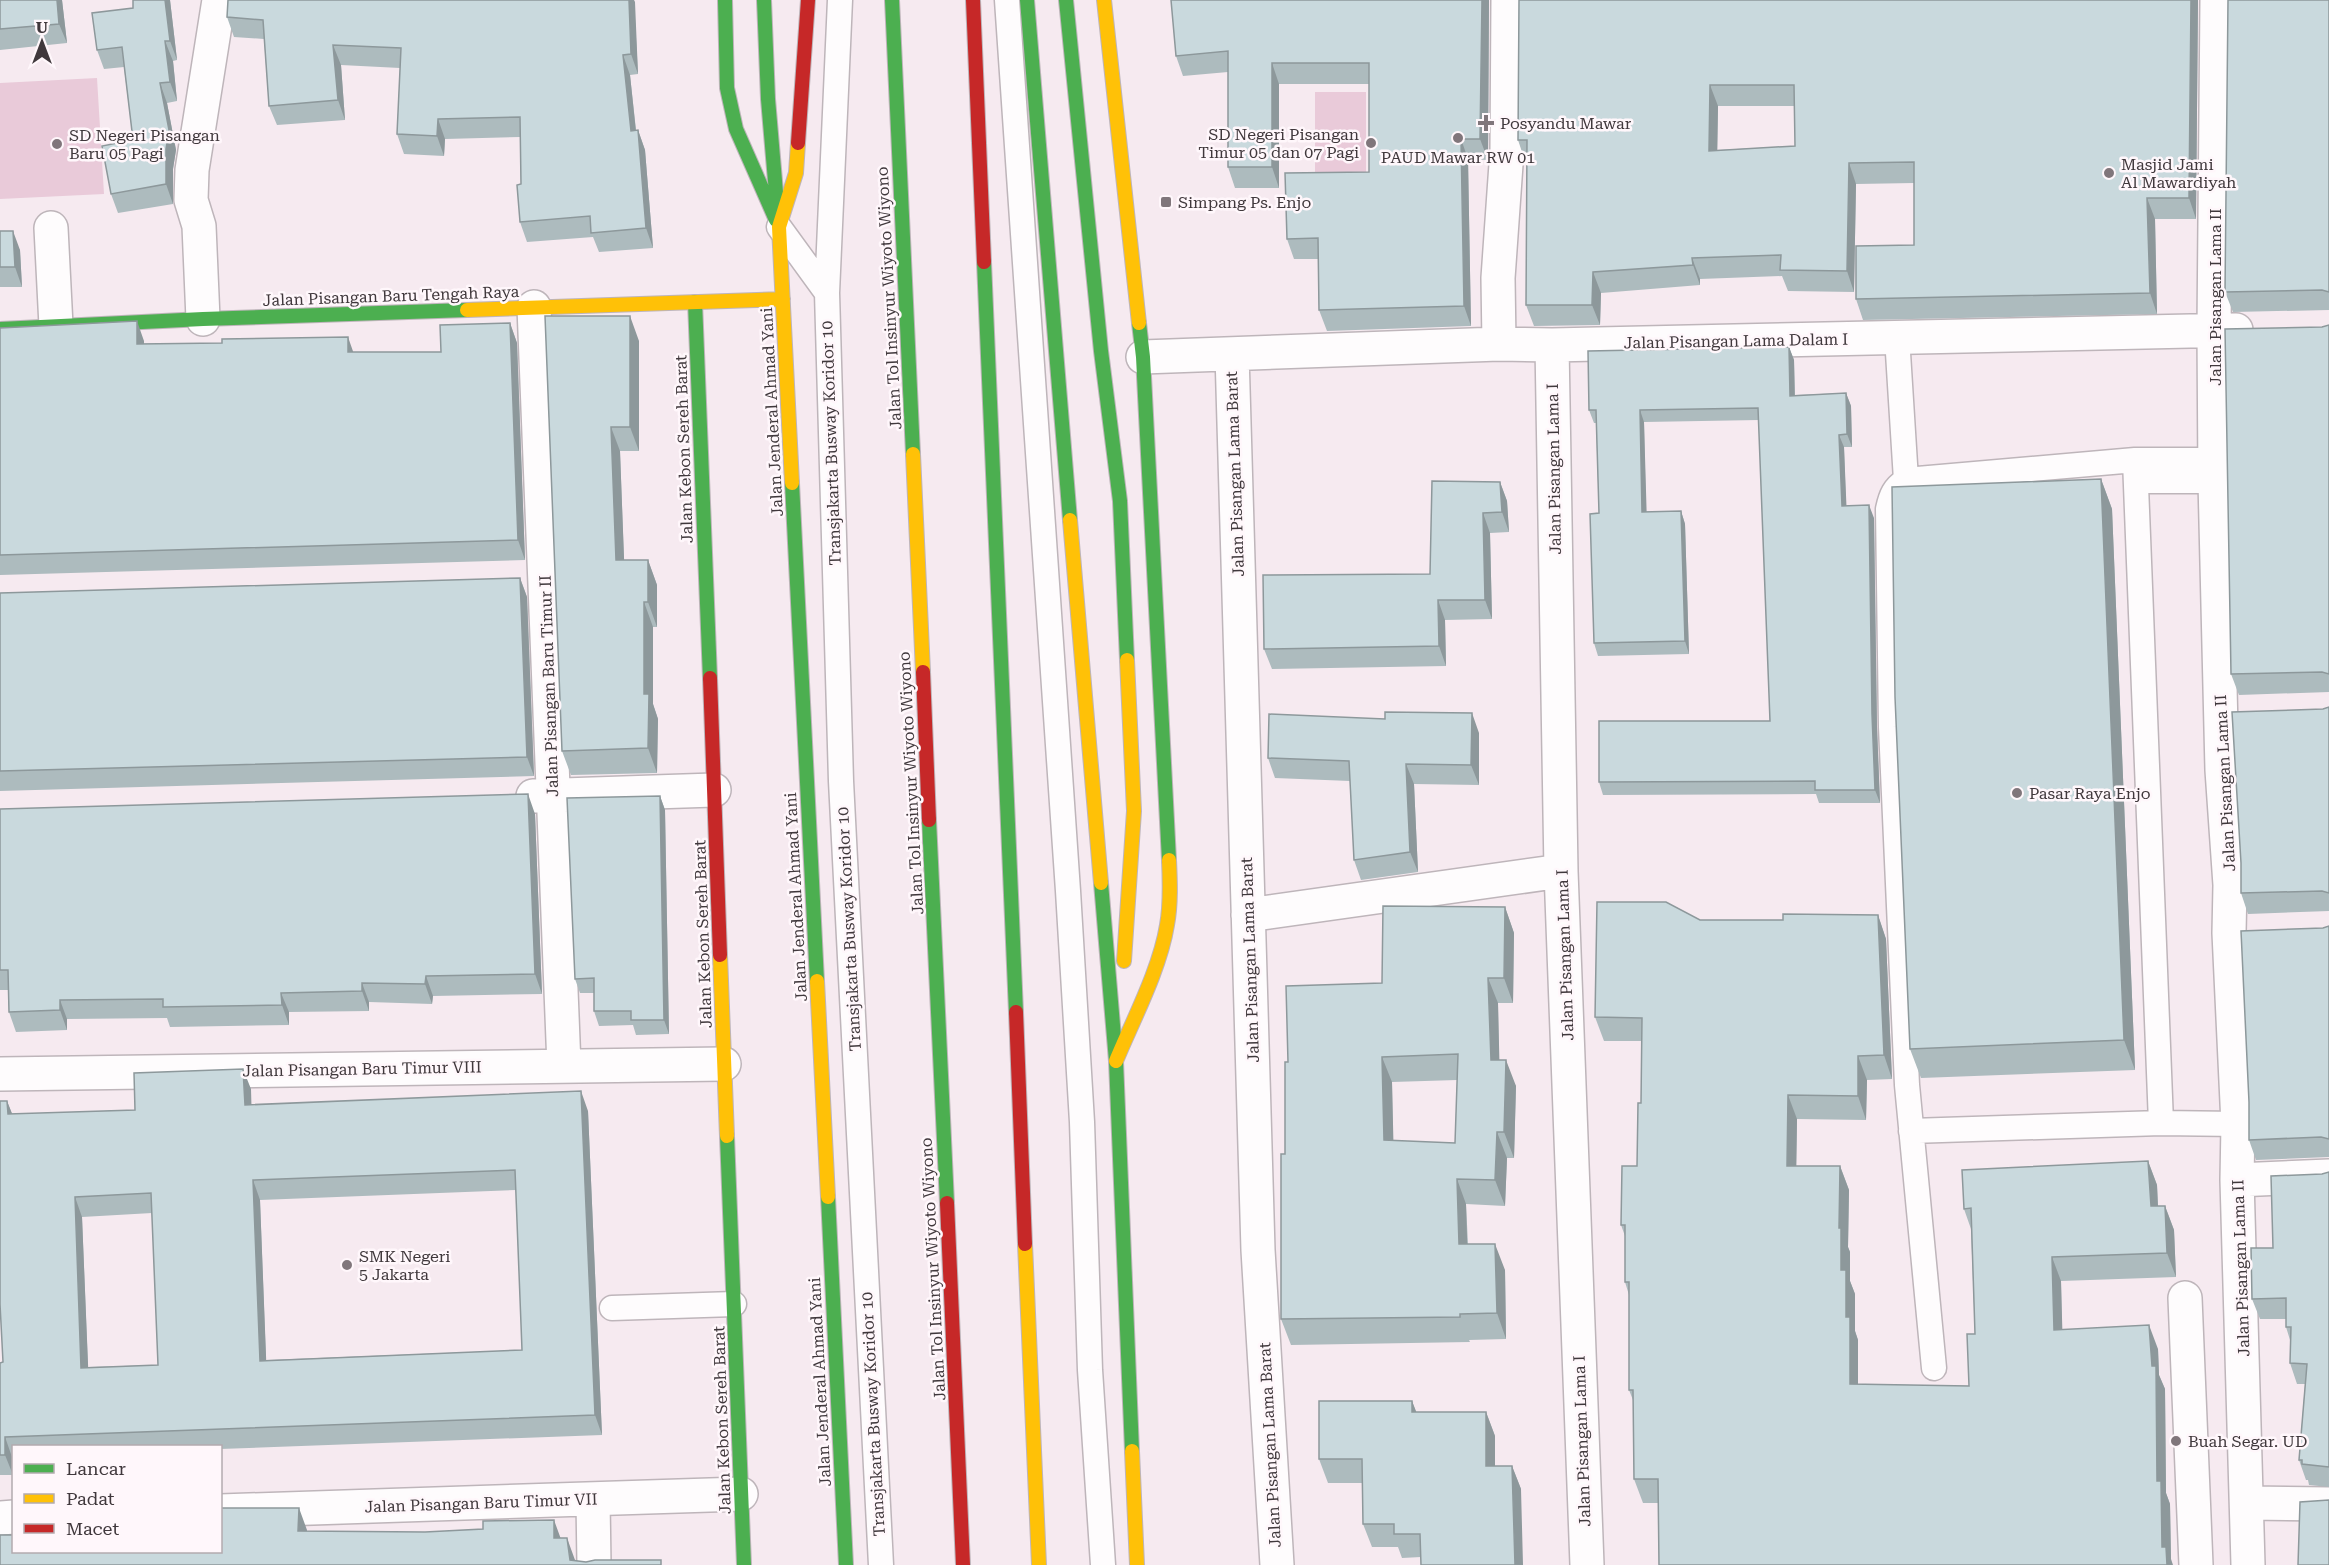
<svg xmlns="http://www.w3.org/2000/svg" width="2329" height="1565" font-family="'Roboto Serif',serif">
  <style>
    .garden { fill: #e9cad9 }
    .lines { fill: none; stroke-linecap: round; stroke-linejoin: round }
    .lane-casing { stroke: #beb5ba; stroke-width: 27 }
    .street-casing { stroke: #beb5ba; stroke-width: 36 }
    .fast-casing { stroke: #beb5ba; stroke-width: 16 }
    .slow-casing { stroke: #beb5ba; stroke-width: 16 }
    .jam-casing { stroke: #beb5ba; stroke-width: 16 }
    .lane { stroke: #fefcfd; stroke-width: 24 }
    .street { stroke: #fefcfd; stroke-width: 33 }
    .fast { stroke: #4caf50; stroke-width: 14 }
    .slow { stroke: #ffc107; stroke-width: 14 }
    .jam { stroke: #c62828; stroke-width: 14 }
    .wall { fill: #adbbbe; fill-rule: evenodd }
    .shaded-wall { fill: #8d989b }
    .building { fill: #c9d9dd; stroke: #8d989b; stroke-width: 1.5; fill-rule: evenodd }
    .poi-dot { fill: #80767b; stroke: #fff7fb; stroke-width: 2 }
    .labels { text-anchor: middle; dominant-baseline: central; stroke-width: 5; stroke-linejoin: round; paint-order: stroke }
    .poi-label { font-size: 16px; fill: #40383c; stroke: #fff7fb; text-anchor: start }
    .street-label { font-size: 16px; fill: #40383c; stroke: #fff7fb }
  </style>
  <rect width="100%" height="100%" fill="#f6eaf0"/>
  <!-- garden -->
  <path class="garden" d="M97,78L104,194L0,199V83Z
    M1315,92H1366V179H1315Z"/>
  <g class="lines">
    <!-- lane casing -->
    <g class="lane-casing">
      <path id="lane" d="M840,0L827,293L841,781L881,1565
        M1007,0L1068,891L1082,1122L1090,1370L1103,1565
        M779,227L827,293
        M1897,337L1906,480
        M2135,460L2161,1123
        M2136,481H2215
        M1911,1131L2161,1123L2238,1124
        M612,1308L734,1304
        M1934,1368L1907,1085L1891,727L1888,509C1891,495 1894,488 1906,480L2135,460H2215"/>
    </g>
    <!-- street casing -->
    <g class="street-casing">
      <path id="street" d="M2217,0L2214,330L2215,481L2222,770L2230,885L2229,933L2238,1124L2237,1180L2248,1565
        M51,228L56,326
        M534,307L564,1066
        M203,319L199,226L191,200L192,170L219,0
        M1499,344L1498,278L1507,150L1508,0
        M1552,345L1561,871L1587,1565
        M1232,354L1258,1250L1277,1565
        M1143,357L1499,344L1552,345L2236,330
        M533,796L714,790
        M1248,915L1561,871
        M0,1074L724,1064
        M2237,1180L2329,1176
        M2185,1298L2196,1565
        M593,1500L594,1565
        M2247,1503L2329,1504
        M220,1511L741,1494
        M0,1518L14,1517"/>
    </g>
    <!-- fast casing -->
    <g class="fast-casing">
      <path id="fast" d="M725,0L727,88L736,129L776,220
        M764,0L768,99L777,204
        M892,0L913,454
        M1027,0L1070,520
        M1066,0L1101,351L1120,501L1127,660
        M984,262L1016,1012
        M695,302L710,678
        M1139,323L1143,357L1169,860
        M0,329L203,319L467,310
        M792,483L817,981
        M929,820L947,1203
        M1101,883L1116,1061L1132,1451
        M727,1136L744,1565
        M828,1197L846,1565"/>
    </g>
    <!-- slow casing -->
    <g class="slow-casing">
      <path id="slow" d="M1104,0L1139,323
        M467,310L783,299
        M913,454L923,672
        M792,483L779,227L796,173L798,143
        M1070,520L1101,883
        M720,955L727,1136
        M1124,961L1134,811L1127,660
        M817,981L828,1197
        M1116,1061C1133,1020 1160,969 1167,925C1171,904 1170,881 1169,860
        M1025,1244L1039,1565
        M1132,1451L1137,1565"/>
    </g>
    <!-- jam casing -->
    <g class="jam-casing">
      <path id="jam" d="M973,0L984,262
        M798,143L808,0
        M923,672L929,820
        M710,678L720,955
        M1016,1012L1025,1244
        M947,1203L963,1565"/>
    </g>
    <!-- lane -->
    <use href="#lane" class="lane"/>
    <!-- street -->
    <use href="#street" class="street"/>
    <!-- fast -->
    <use href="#fast" class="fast"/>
    <!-- slow -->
    <use href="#slow" class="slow"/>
    <!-- jam -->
    <use href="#jam" class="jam"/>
  </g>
  <!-- wall -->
  <path class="wall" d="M0,0H62L67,43L0,50Z
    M170,0L177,60L173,61L177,101L167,103L176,150L173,169V204L118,213L111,194L133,140L124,67L104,69L97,50L133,8Z
    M228,0H634L638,74L630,75L636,130H638L645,150L653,248L599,252L593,237L527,242L520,222L521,184L520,137L445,139L444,156L404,154L397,134L400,68L341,65L345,120L277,125L269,106L264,39L234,37L227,17Z
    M1171,0H1489L1488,160L1468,159L1471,326L1327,331L1319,310L1318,259H1294L1287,239L1369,172V84H1279V188H1235L1228,167V72L1183,76L1176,56Z
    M1519,0H2198L2196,219H2155L2157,314L1863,320L1856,299L1914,245V183L1856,184L1854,292L1788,291L1782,276L1700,279V285L1601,293L1600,325L1534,326L1526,305L1527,161H1525L1518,140ZM1718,106H1795V146L1717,150Z
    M2329,0V310L2233,312L2225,292Z
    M0,231L20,250L22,287H0Z
    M545,316L639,341V451H620L624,560H648L657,585V627H653V704L658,719L657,773L571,775L562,751Z
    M510,323L517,343L525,560L0,575V328L144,341V344L353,352H441Z
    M2329,325V692L2239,695L2231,674L2322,327Z
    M1789,347L1794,360L1795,395L1846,393L1851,406L1852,447H1844L1846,506L1874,518L1877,727L1880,803H1819L1816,794L1603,795L1599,782L1770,721L1759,420L1644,422L1646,512L1681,511L1685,524L1689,654L1598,656L1594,643L1599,513L1596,423H1594L1589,410Z
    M2101,479L2112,509L2135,1070L1921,1078L1910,1049Z
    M1500,482L1507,501L1509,532L1490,533L1492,619L1445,620L1446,666L1272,669L1264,649L1430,574Z
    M520,578L527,597L534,776L0,791V593Z
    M2329,707V911L2248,914L2241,893L2323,709Z
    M1385,719L1479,733V785L1414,784L1418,872L1361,880L1354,860L1350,781L1275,778L1268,758Z
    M660,796L665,810L669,1034L636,1035L633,1025L599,1026L594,1011V993H580L575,979Z
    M0,809L535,814L542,994L433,996L432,1004L369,1002V1011L289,1012V1025L170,1027L167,1018L67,1019V1030L16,1032L9,1012L8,990H0Z
    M1505,907L1514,933L1513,1003H1498L1499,1060L1516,1086L1514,1158H1507L1505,1206L1466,1204L1468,1244L1505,1270L1506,1339L1469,1340L1470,1342L1291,1345L1281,1319L1288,1062L1382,983ZM1457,1080L1455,1143L1393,1141L1392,1082Z
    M1878,915L1886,939L1892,1079L1867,1080L1866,1120L1797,1119L1796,1166H1840L1849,1190L1848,1247L1850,1252V1281L1855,1294V1331L1858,1340V1384L1969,1386L1975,1334L1971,1229L1964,1209L2148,1161L2157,1185L2158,1206H2165L2174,1230L2176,1277L2061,1281L2062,1330L2158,1349L2159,1375L2165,1389L2166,1493L2170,1504L2171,1559L1658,1503H1643L1634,1479L1633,1400L1629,1390V1295L1625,1282V1236L1621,1225L1637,1166L1641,1103L1642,1041H1604L1595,1017L1700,920H1783Z
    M2329,926V1157L2256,1160L2249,1140L2323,928Z
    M251,1089V1105L588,1111L602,1435L220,1449V1446H14V1457H12L13,1475H0V1363L3,1362L7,1101L12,1114L135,1110ZM516,1190L522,1350L266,1360L260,1200ZM152,1213L158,1365L88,1367L82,1217Z
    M2329,1172V1487L2309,1485L2308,1480H2306L2299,1460L2305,1384H2297L2290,1363V1340L2286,1327V1319H2260L2252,1299L2273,1248L2322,1174Z
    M1412,1401L1416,1412H1486L1495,1436V1466H1512L1521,1489L1421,1557L1402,1558L1398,1547H1372L1363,1524L1362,1483H1328L1319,1459Z"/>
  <!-- shaded-wall -->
  <path class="shaded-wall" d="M57,0H62L67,43L59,24Z
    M165,0H170L177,60L170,41Z
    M629,0H634L635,2L638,74L631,54Z
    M1482,0H1489L1488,160L1480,139Z
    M2191,0H2198L2196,219L2189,198Z
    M165,41L173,61L177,101L170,82Z
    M333,45L341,65L345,120L338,100Z
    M623,55L630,75L638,151L631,131Z
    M1272,63L1279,84V188L1272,167Z
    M160,83L167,103L176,150L173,169V204L166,184Z
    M1710,85L1718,106L1717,171L1709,151Z
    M438,119L445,139L444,156L437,136Z
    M638,130L645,150L653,248L646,228Z
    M1461,139L1468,159L1471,326L1464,306Z
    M1849,163L1856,184L1854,292L1847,271Z
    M2147,198L2155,219L2157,314L2150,293Z
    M13,231L20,250L22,287L15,267Z
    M1692,258L1700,279V285L1693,265Z
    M1593,272L1601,293L1600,325L1592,305Z
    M630,316L639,341V451L630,427Z
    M137,321L144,341V364L137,344Z
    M510,323L517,343L525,560L518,540Z
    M348,337L355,357L348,352Z
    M1789,347L1794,360L1795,409L1790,396Z
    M1846,393L1851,406L1852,447L1847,434Z
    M1640,410L1644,422L1647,525L1642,512Z
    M611,427L620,451L625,584L616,560Z
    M1839,435L1844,447L1847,519L1842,506Z
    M2101,479L2112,509L2135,1070L2124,1040Z
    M1500,482L1507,501L1509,532L1502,512Z
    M1869,505L1874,518L1877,727L1880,803L1875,790L1872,714Z
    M1681,511L1685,524L1689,654L1685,641Z
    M1483,513L1490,533L1492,619L1485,600Z
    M648,560L657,585V627L648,602Z
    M520,578L527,597L534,776L527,757Z
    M1438,600L1445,620L1446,666L1439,646Z
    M644,602L653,627V704L658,719L657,773L648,748L644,694Z
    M1472,713L1479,733V785L1471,765Z
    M1406,764L1414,784L1418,872L1410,852Z
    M528,794L535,814L542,994L535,974Z
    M660,796L665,810L669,1034L664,1020Z
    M1505,907L1514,933L1513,1003L1504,978Z
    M1878,915L1886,939L1892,1079L1884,1055Z
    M426,976L433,996L432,1004L425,984Z
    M1488,978L1498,1003L1500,1086L1491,1060Z
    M362,983L369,1002V1011L362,991Z
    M281,993L289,1012V1025L282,1005Z
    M60,1000L67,1019V1030L60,1010Z
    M1858,1056L1867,1080L1866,1120L1858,1096Z
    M1382,1057L1392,1082L1394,1166L1384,1140Z
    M1506,1060L1516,1086L1514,1158L1504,1132Z
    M243,1069L251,1089L252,1125L245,1105Z
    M581,1091L588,1111L602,1435L595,1415Z
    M1788,1095L1797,1119L1796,1190L1787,1166Z
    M7,1101L15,1121L8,1114Z
    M1497,1132L1507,1158L1505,1206L1495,1180Z
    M2148,1161L2157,1185L2159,1230L2151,1206Z
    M1840,1166L1849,1190L1848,1247L1850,1252V1281L1855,1294V1331L1858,1340V1407L1850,1384L1846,1317L1841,1270L1839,1228Z
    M1457,1179L1466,1204L1468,1270L1459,1244Z
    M253,1180L260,1200L267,1381L260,1361Z
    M75,1197L82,1217L89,1388L81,1368Z
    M2165,1206L2174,1230L2176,1277L2167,1253Z
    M1495,1244L1505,1270L1506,1339L1497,1313Z
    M2052,1257L2061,1281L2063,1354L2054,1330Z
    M2149,1325L2158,1349L2159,1375L2165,1389L2166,1493L2170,1504L2171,1559L2173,1565H2167L2162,1547L2157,1481Z
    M1412,1401L1421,1424L1412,1412Z
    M1486,1412L1495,1436V1490L1486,1466Z
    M5,1437L12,1457L13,1475L5,1455Z
    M1512,1466L1521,1489L1523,1565H1515Z
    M299,1508L307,1530L306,1553L298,1531Z
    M554,1520L562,1542L554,1538Z
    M567,1538L575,1560L576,1565L570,1560Z"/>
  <!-- building -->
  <path class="building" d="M0,0H57L59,24L0,29Z
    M133,0H165L170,41H165L170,82L160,83L169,130L166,149V184L111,194L102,146L133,140L122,47L97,50L92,13L133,8Z
    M228,0H629L631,54L623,55L631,131L638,130L646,228L591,233L590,216L520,222L517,185L521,184L520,117L438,119L437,136L397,134L401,48L333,45L338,100L269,106L263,20L227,17Z
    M1171,0H1482L1480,139H1461L1464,306L1319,310L1318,238L1287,239L1285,173L1369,172V63H1272V167H1228V51L1176,56Z
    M1519,0H2191L2189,198H2147L2150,293L1856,299V246L1914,245V162L1849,163L1847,271L1780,270L1781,255L1692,258L1693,265L1593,272L1592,305H1526L1527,140H1518ZM1710,85H1794L1795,146L1709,151Z
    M2228,0H2329V292L2322,290L2225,292Z
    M0,231H13L15,267H0Z
    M545,316H630V427H611L616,560H648V602H644V694H649L648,748L562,751Z
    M137,321V344L222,343V339L348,337V352H441L440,325L510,323L518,540L0,555V328Z
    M2329,325V674L2322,672L2231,674L2225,329L2322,327Z
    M1789,347L1790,396L1846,393L1847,434L1839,435L1842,506L1869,505L1872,714L1875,790H1815V781L1599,782V721H1770L1758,408L1640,410L1642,512L1681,511L1685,641L1594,643L1590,514L1599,513L1596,410H1589L1588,351Z
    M2101,479L2124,1040L1910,1049L1895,697L1892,487Z
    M1432,481L1500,482L1502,512L1483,513L1485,600H1438L1439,646L1264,649L1263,575L1430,574Z
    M520,578L527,757L0,771V593Z
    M2329,707V893L2322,891L2241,893V863L2232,712L2323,709Z
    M1385,712L1472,713L1471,765L1406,764L1410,852L1354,860L1349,761L1268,758L1269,714L1385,719Z
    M528,794L535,974L426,976L425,984L362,983V991L281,993L282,1005L163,1007V999L60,1000V1010L9,1012L8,970H0V809Z
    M660,796L664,1020H631V1011H594V978L575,979L567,798Z
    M1597,902H1666L1700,920H1783V914L1878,915L1884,1055L1858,1056V1096L1788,1095L1787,1166H1840L1839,1228H1841V1270H1846V1317H1850V1384L1969,1386L1967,1334H1975L1971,1208L1964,1209L1962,1170L2148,1161L2151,1206H2165L2167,1253L2052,1257L2054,1330L2149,1325L2152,1366H2156L2157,1481H2161L2162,1547H2166L2167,1565H1659L1658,1479H1634L1633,1390H1629V1282H1625V1225H1621L1622,1166H1637L1638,1103H1641L1642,1018L1595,1017Z
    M1383,906L1505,907L1504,978H1488L1491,1060H1506L1504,1132H1497L1495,1180L1457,1179L1459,1244H1495L1497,1313L1460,1314V1317L1281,1319V1154H1285V1062H1288L1286,986L1382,983ZM1458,1054L1455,1143L1384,1140L1382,1057Z
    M2329,926V1139L2321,1137L2249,1140V1102L2241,931L2323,928Z
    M243,1069L245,1105L581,1091L595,1415L5,1437V1455H0V1363L3,1362L0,1304V1101H7L8,1114L135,1110L134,1073ZM515,1170L522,1350L260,1361L253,1180ZM151,1193L158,1365L81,1368L75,1197Z
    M2329,1172V1467L2302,1464V1460H2299L2307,1364L2290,1363L2291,1327H2286V1298L2252,1299L2251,1248H2273L2271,1176L2322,1174Z
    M1319,1401H1412V1412H1486V1466H1512L1515,1565H1421L1420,1534H1394V1524H1363L1362,1459H1319Z
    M2329,1500V1565H2298L2300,1502Z
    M220,1508H299L298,1531L425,1532L483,1529V1521L554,1520V1538H567L570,1560L586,1562L595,1560H661V1565H0V1535H14V1551H220Z"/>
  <!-- markers -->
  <g class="poi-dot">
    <path d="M1483 114h6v6h6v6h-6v6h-6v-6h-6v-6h6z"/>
    <circle cx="1458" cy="138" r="6"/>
    <circle cx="1371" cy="143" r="6"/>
    <circle cx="57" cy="144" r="6"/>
    <circle cx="2109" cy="173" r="6"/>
    <rect x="1160" y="196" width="12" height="12" rx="3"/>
    <circle cx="2017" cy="793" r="6"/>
    <circle cx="347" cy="1265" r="6"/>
    <circle cx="2176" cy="1441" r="6"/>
  </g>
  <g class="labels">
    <!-- poi labels -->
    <g class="poi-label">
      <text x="1500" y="123">Posyandu Mawar</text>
      <text x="1359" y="134" text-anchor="end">SD Negeri Pisangan<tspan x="1359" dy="18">Timur 05 dan 07 Pagi</tspan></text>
      <text x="69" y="135">SD Negeri Pisangan<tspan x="69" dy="18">Baru 05 Pagi</tspan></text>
      <text x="1458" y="157" text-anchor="middle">PAUD Mawar RW 01</text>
      <text x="2121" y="164">Masjid Jami<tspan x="2121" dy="18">Al Mawardiyah</tspan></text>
      <text x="1178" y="202">Simpang Ps. Enjo</text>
      <text x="2029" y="793">Pasar Raya Enjo</text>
      <text x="359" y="1256">SMK Negeri<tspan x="359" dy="18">5 Jakarta</tspan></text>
      <text x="2188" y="1441">Buah Segar. UD</text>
    </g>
    <!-- street labels -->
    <g class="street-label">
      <text transform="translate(391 296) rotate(-2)">Jalan Pisangan Baru Tengah Raya</text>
      <text transform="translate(2215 297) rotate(-90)">Jalan Pisangan Lama II</text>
      <text transform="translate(889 298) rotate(-93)">Jalan Tol Insinyur Wiyoto Wiyono</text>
      <text transform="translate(1736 341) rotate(-1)">Jalan Pisangan Lama Dalam I</text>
      <text transform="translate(772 412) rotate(-93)">Jalan Jenderal Ahmad Yani</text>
      <text transform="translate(831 443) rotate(-92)">Transjakarta Busway Koridor 10</text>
      <text transform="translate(684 449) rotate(-92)">Jalan Kebon Sereh Barat</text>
      <text transform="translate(1554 469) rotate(-91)">Jalan Pisangan Lama I</text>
      <text transform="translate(1235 474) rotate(-92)">Jalan Pisangan Lama Barat</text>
      <text transform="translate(549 686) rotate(-92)">Jalan Pisangan Baru Timur II</text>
      <text transform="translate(911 783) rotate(-93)">Jalan Tol Insinyur Wiyoto Wiyono</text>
      <text transform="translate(2225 783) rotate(-93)">Jalan Pisangan Lama II</text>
      <text transform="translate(796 897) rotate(-93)">Jalan Jenderal Ahmad Yani</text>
      <text transform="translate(849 929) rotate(-93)">Transjakarta Busway Koridor 10</text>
      <text transform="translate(703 934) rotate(-92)">Jalan Kebon Sereh Barat</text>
      <text transform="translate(1565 955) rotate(-92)">Jalan Pisangan Lama I</text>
      <text transform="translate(1250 960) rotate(-92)">Jalan Pisangan Lama Barat</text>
      <text transform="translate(362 1069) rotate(-1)">Jalan Pisangan Baru Timur VIII</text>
      <text transform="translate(2241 1268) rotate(-92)">Jalan Pisangan Lama II</text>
      <text transform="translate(933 1269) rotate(-93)">Jalan Tol Insinyur Wiyoto Wiyono</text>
      <text transform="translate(820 1382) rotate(-93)">Jalan Jenderal Ahmad Yani</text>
      <text transform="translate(873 1414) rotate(-93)">Transjakarta Busway Koridor 10</text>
      <text transform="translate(722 1420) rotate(-92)">Jalan Kebon Sereh Barat</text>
      <text transform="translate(1582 1441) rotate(-92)">Jalan Pisangan Lama I</text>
      <text transform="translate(1270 1445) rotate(-93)">Jalan Pisangan Lama Barat</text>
      <text transform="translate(481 1503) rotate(-2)">Jalan Pisangan Baru Timur VII</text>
    </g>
  </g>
  <!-- legend -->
  <rect x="12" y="1445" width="210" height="108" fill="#fff7fb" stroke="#b3abaf" stroke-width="1.5"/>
  <rect x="24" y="1464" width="30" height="9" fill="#4caf50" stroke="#b3abaf" stroke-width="1.5"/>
  <text x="66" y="1475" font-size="18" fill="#40383c">Lancar</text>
  <rect x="24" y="1494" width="30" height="9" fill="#ffc107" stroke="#b3abaf" stroke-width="1.5"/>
  <text x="66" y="1505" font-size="18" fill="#40383c">Padat</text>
  <rect x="24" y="1524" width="30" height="9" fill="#c62828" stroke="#b3abaf" stroke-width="1.5"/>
  <text x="66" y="1535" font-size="18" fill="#40383c">Macet</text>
  <!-- north arrow -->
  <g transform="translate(42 42)" stroke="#fff7fb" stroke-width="4.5" paint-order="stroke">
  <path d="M0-4.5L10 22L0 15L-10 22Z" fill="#40383c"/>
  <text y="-9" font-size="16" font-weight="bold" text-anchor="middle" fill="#40383c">U</text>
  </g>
</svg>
